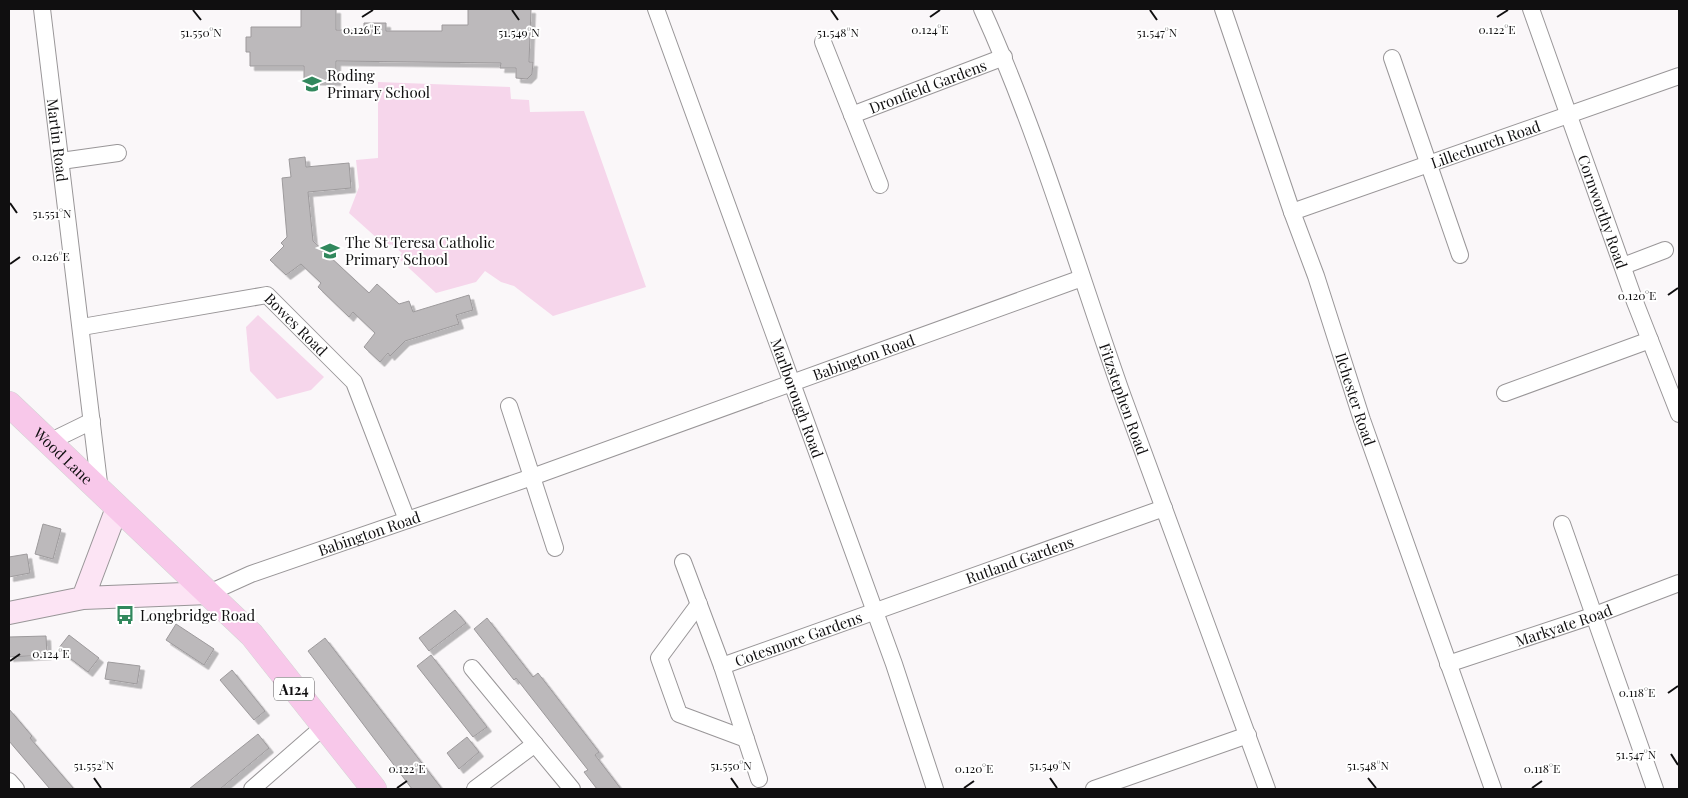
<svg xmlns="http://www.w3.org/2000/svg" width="1688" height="798" font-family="'Playfair Display',serif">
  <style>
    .green { fill: #f6d6eb }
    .building { fill: #bcb9bb; stroke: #9d9a9c; filter: url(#shadow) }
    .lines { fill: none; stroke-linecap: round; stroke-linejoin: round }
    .minor-casing { stroke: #999698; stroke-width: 18 }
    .secondary-casing { stroke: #999698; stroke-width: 24 }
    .primary-casing { stroke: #d4d4d4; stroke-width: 26 }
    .minor { stroke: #fff; stroke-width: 16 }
    .secondary { stroke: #fce4f4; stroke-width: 22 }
    .primary { stroke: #f8c8ea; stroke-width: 25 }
    .ticks { fill: none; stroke: #100f10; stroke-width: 2 }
    .labels { text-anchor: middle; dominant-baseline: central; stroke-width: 4; stroke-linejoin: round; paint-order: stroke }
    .shield { fill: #fff; stroke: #585758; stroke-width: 1 }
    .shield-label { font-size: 14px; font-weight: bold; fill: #100f10 }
    .poi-label { font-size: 15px; fill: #100f10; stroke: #fff; text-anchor: start }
    .street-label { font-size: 15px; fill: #100f10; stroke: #fff }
    .ticks-label { font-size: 12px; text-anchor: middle; fill: #100f10; stroke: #fff; stroke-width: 4; stroke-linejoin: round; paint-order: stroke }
  </style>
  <defs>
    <filter id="shadow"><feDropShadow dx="4.5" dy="4.5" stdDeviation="0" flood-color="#0004"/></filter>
  </defs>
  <rect width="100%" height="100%" fill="#faf7f9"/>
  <!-- green -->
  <path class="green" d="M378,82L510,87L511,99L529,100L530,112L584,111L646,287L553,316L514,286L501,282L485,271L476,282L436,293L398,258L402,253L391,244L388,248L349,213L359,187L356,160L378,158Z
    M258,315L324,377L311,390L277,399L250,371L246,327Z"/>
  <!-- building -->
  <path class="building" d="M301,9H336V30H364V23H386V31H442V25H468V9H531L529,62H533L532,74L527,79L516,78V68H500L501,63L336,61V81L304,80V66H250V52H246V37H251V27H301Z
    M305,157L306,167L349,163L351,188L308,192L313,241L369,293L377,284L399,304L409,301L413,312L469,295L473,310L456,315L459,324L405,341L390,356L388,353L380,362L364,347L375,333L353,312L349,317L318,287L321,283L301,264L286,275L270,260L284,246L281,243L287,237L282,178L291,177L289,159Z
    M43,524L61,529L53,559L35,554Z
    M27,554L30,573L9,577V557Z
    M455,610L466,623L429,651L419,638Z
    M487,618L533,677L538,673L599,752L595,755L621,789H597L584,772L588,770L516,678L514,680L474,629Z
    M176,624L214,649L204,665L166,640Z
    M69,635L99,658L88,672L58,649Z
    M46,636L47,655L9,657V637Z
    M325,638L380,709L442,789H412L308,651Z
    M431,655L487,727L473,737L417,666Z
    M108,662L140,666L137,684L105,679Z
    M232,670L265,711L254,720L220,680Z
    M9,709L32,736L30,738L74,789H50L9,741Z
    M258,734L269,748L220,789H189Z
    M467,737L479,752L459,769L447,753Z"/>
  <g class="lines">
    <!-- minor casing -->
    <g class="minor-casing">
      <g id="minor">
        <path id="s1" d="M42,9L100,491"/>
        <path id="s2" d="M656,9L894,664L935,789"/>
        <path id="s3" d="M982,9C1039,135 1077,267 1123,397C1170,528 1220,658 1267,789"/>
        <path id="s4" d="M1223,9L1292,212L1316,276L1362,420L1493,789"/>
        <path id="s5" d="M1531,9L1635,302L1679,414"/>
        <path d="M823,42L880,185"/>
        <path d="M1392,58L1460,255"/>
        <path id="s6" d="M852,115L1004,57"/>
        <path d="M61,161L118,153"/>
        <path id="s7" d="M1292,212L1679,76"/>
        <path d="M1623,266L1665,250"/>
        <path id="s8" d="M82,327L267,295L354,382L407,520"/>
        <path d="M1505,393L1650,340"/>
        <path d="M509,406L555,548"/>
        <path d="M49,442L92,421"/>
        <path d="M1562,524L1655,789"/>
        <path d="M683,562L722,666L759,779"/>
        <path id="s9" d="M209,593L251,574L532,477L1082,278"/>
        <path d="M699,604L659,658L679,714L746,739"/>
        <path id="s10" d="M1448,664L1595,615L1679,583"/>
        <path id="s11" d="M722,666L1164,508"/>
        <path d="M472,668L572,789"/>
        <path d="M9,781L16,789"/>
        <path d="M252,789L323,727"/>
        <path d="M475,789L535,744"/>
        <path d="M1094,789L1248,735"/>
      </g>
    </g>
    <!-- secondary casing -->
    <g class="secondary-casing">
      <path id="secondary" d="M83,598L117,508
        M9,613L83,598L209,593"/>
    </g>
    <!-- primary casing -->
    <g class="primary-casing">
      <g id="primary">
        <path id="s12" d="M9,404L252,635L374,789"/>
      </g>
    </g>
    <!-- minor -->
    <use href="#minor" class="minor"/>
    <!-- secondary -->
    <use href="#secondary" class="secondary"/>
    <!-- primary -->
    <use href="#primary" class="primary"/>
  </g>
  <!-- ticks -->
  <path class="ticks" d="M193,10L201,20M512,10L519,20M831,10L838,20M1150,10L1157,20M362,17L373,10M930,17L940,10M1497,17L1508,10M10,203L17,213M10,264L20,257M1668,295L1678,288M10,661L20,654M1668,693L1678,686M1671,754L1678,765M94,778L101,788M731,778L738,788M1050,778L1057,788M1368,778L1376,788M397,788L407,781M964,788L974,781M1532,788L1542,781"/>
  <!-- icons -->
  <defs>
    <g id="school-bare" transform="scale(1.5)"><path d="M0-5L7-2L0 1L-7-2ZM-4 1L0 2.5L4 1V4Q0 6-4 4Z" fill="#31885d" stroke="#fff" stroke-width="2.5" paint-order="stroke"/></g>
    <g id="bus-bare" transform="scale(1.5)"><path d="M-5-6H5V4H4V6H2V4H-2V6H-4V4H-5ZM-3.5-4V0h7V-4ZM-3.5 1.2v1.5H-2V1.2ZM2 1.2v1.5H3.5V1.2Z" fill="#31885d" stroke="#fff" stroke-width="2.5" paint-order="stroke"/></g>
  </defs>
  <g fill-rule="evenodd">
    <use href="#school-bare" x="312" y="84"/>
    <use href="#school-bare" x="330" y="251"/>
    <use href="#bus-bare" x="125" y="615"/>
  </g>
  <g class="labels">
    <!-- shield labels -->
    <rect class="shield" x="274" y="677.5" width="40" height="23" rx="4"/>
    <g class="shield-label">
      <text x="294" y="689">A124</text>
    </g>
    <!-- poi labels -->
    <g class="poi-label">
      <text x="327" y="75">Roding<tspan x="327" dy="17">Primary School</tspan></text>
      <text x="345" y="242">The St Teresa Catholic<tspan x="345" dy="17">Primary School</tspan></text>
      <text x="140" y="615">Longbridge Road</text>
    </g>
    <!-- street labels -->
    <g class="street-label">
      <text stroke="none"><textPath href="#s6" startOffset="81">Dronfield Gardens</textPath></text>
      <text stroke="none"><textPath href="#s1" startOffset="132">Martin Road</textPath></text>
      <text stroke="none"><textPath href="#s7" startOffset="205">Lillechurch Road</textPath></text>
      <text stroke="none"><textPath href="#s5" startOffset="215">Cornworthy Road</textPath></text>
      <text stroke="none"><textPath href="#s8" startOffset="229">Bowes Road</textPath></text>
      <text stroke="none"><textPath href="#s9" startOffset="696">Babington Road</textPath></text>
      <text stroke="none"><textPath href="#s2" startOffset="414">Marlborough Road</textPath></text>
      <text stroke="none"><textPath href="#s3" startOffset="415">Fitzstephen Road</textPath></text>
      <text stroke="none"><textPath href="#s4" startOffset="412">Ilchester Road</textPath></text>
      <text stroke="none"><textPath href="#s12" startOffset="75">Wood Lane</textPath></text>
      <text stroke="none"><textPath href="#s9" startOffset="171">Babington Road</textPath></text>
      <text stroke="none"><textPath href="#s11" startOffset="316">Rutland Gardens</textPath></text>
      <text stroke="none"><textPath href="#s10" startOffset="122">Markyate Road</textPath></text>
      <text stroke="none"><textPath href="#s11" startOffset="81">Cotesmore Gardens</textPath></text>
    </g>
  </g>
  <g class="ticks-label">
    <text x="362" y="34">0.126°E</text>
    <text x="930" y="34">0.124°E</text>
    <text x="1497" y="34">0.122°E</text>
    <text x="838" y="37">51.548°N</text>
    <text x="201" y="37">51.550°N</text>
    <text x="519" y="37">51.549°N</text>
    <text x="1157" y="37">51.547°N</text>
    <text x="52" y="218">51.551°N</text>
    <text x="51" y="261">0.126°E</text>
    <text x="1637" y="300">0.120°E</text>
    <text x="51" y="658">0.124°E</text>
    <text x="1637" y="697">0.118°E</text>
    <text x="1636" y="759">51.547°N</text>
    <text x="94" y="770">51.552°N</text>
    <text x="731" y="770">51.550°N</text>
    <text x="1050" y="770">51.549°N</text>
    <text x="1368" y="770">51.548°N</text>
    <text x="407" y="773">0.122°E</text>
    <text x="974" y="773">0.120°E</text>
    <text x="1542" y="773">0.118°E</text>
  </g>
  <!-- border -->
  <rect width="1688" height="798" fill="none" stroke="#100f10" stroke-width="20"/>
</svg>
